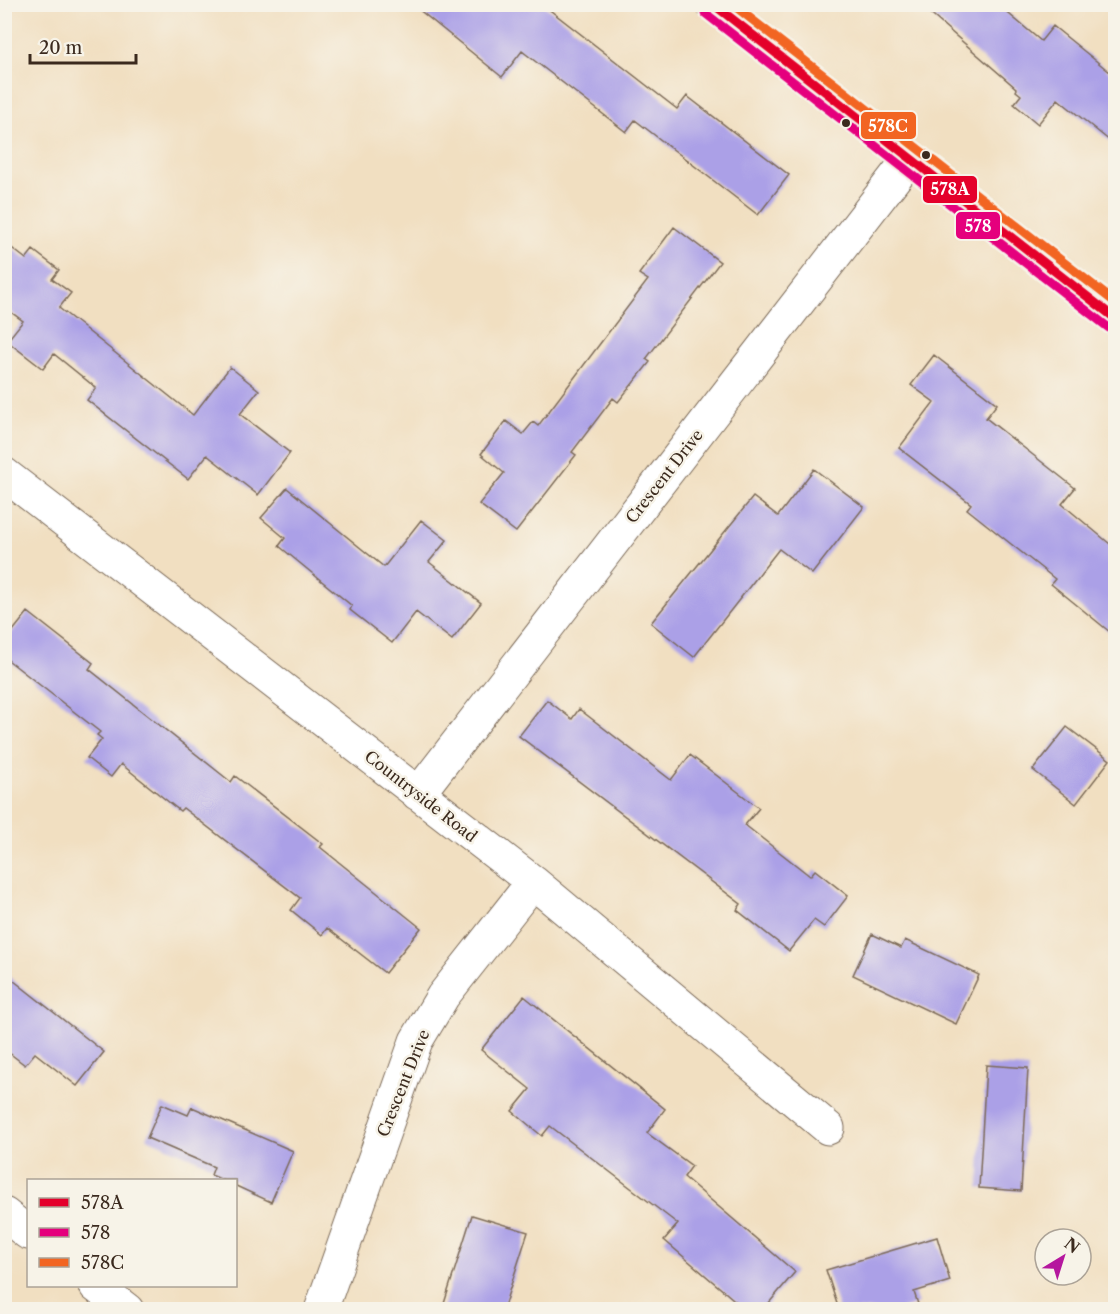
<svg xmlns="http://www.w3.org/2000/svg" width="1120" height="1314" font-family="'Libre Caslon Text',serif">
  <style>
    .building { fill: #aba0e7 }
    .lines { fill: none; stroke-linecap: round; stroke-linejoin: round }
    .minor-casing { stroke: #7b6957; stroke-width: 35 }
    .minor { stroke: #fff; stroke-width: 33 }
    .bus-1-casing { stroke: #f7f3e8; stroke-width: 14 }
    .bus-2-casing { stroke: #f7f3e8; stroke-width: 14 }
    .bus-3-casing { stroke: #f7f3e8; stroke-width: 14 }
    .bus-1 { stroke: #e4002b; stroke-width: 9 }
    .bus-2 { stroke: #e5007d; stroke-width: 9 }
    .bus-3 { stroke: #f26522; stroke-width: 9 }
    .bus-dot { fill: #3b2a1e; stroke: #f7f3e8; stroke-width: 2 }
    .labels { text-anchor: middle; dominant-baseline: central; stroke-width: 5; stroke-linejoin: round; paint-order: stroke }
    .street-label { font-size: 16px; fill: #3b2a1e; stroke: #f7f3e8 }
    .line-badge { stroke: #f7f3e8; stroke-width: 2 }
    .badge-label { font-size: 16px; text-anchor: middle; font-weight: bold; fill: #fff }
  </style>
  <rect width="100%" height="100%" fill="#f7f3e8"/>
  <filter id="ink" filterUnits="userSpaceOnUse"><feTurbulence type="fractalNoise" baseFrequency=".0167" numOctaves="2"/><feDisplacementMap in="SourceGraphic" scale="12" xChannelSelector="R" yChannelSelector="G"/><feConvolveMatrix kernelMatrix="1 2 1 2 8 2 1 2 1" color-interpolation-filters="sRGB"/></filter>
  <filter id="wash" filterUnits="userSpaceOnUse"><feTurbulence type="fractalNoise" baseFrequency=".008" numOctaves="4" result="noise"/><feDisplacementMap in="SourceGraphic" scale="24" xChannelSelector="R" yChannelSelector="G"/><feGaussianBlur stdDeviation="1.35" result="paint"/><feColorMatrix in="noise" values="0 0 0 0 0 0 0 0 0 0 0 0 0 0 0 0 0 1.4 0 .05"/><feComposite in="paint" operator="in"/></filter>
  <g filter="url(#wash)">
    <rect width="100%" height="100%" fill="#f1dfc1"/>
    <g id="blocks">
      <!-- building -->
      <path class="building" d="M412,4H542L677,109L687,96L789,175L758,215L635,120L626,132L522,51L502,77Z
        M919,4H997L1041,41L1053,26L1116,77V146L1058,99L1038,124L1014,104L1021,95L1016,91L1017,89Z
        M674,227L720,262L646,359L650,362L618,402L613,398L572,452L576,455L516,532L479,504L504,473L481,454L506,421L523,434L533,422L538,426L648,280L639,274Z
        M4,242L26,259L33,250L59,270L52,279L71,293L59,308L193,415L230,367L259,390L240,414L290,453L258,495L207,455L188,479L87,400L96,388L54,354L43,369L7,341L23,321L4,307Z
        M934,355L997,404L986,418L1075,488L1062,504L1116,549V637L1051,584L1055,579L967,509L971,504L899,448L934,402L911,385Z
        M814,469L864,507L812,574L779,549L694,657L651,623L753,497L778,516Z
        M287,488L384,567L421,520L447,540L429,562L481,603L452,640L416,612L392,643L350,610L352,606L279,546L285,538L261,518Z
        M28,612L93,663L89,669L231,782L235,776L323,844L320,847L421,928L385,973L327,928L322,935L291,910L300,898L183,808L180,811L121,764L111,777L87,758L102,739L97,735L100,732L4,657V642Z
        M547,700L572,719L579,709L671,780L690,755L759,808L745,825L810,876L815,870L848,896L824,927L814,920L789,951L737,910L741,904L519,736Z
        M1067,727L1110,760L1076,804L1033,770Z
        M872,934L901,948L905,940L979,975L956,1024L853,975Z
        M4,973L104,1052L77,1086L35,1053L25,1065L4,1049Z
        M524,996L665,1109L647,1133L692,1166L684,1177L795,1272L763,1310H746L664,1240L678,1224L550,1126L542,1136L512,1111L530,1089L481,1050Z
        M986,1065L1028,1068L1021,1191L979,1188Z
        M162,1104L188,1115L192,1107L293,1151L271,1202L236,1186V1180H223L211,1175L214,1167L147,1138Z
        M472,1215L528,1232L503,1310H442Z
        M937,1237L950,1281L914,1292L918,1304L899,1310H839L826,1270Z"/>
    </g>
  </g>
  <g filter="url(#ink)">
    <use href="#blocks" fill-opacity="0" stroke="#7b6957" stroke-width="1.5"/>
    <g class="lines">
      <!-- minor casing -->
      <g class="minor-casing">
        <path id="minor" d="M712,4L1116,319
          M4,474L533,882L828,1128
          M418,794L910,158
          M4,1214L28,1233
          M96,1286L127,1310
          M321,1310L416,1041L443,996L533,882"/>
      </g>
      <!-- minor -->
      <use href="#minor" class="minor"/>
      <!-- bus-1 casing -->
      <g class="bus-1-casing">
        <path id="bus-1" d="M713,4L1116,319"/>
      </g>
      <!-- bus-2 casing -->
      <g class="bus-2-casing">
        <path id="bus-2" d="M705,13L1109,328"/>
      </g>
      <!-- bus-3 casing -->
      <g class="bus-3-casing">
        <path id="bus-3" d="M732,4L1116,303"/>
      </g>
      <!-- bus-1 -->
      <use href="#bus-1" class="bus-1"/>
      <!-- bus-2 -->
      <use href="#bus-2" class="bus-2"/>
      <!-- bus-3 -->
      <use href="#bus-3" class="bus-3"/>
    </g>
  </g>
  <!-- markers -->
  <g class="bus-dot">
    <circle cx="846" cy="123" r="5"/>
    <circle cx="926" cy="155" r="5"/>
  </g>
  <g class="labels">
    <!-- street labels -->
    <g class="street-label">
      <text transform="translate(664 476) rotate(-52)">Crescent Drive</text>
      <text transform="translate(421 796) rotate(38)">Countryside Road</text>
      <text transform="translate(403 1083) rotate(-68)">Crescent Drive</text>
    </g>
  </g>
  <g class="line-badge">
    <rect x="860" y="111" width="57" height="29" rx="6" fill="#f26522"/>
    <rect x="922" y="175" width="56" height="29" rx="6" fill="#e4002b"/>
    <rect x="955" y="211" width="46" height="29" rx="6" fill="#e5007d"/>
  </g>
  <g class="badge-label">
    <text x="888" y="132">578C</text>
    <text x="950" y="195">578A</text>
    <text x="978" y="232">578</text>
  </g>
  <!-- margin -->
  <rect width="1120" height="1314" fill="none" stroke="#f7f3e8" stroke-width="24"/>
  <!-- legend -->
  <rect x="27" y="1179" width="210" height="108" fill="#f7f3e8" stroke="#aca397" stroke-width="1.5"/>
  <rect x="39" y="1198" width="30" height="9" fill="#e4002b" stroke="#aca397" stroke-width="1.5"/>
  <text x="81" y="1209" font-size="18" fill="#3b2a1e">578A</text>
  <rect x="39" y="1228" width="30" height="9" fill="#e5007d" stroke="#aca397" stroke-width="1.5"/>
  <text x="81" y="1239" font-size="18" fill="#3b2a1e">578</text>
  <rect x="39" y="1258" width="30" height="9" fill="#f26522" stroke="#aca397" stroke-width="1.5"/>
  <text x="81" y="1269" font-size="18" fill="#3b2a1e">578C</text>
  <!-- north arrow -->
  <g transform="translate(1063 1257) rotate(38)"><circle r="28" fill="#f7f3e8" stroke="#aca397" stroke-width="1.5"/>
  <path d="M0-4.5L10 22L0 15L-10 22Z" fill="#b5179e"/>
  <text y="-9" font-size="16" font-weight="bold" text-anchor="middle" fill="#3b2a1e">N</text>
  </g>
  <!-- scale -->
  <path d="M30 54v9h106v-9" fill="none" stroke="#3b2a1e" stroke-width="3"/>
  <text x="39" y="54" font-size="18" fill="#3b2a1e" stroke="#f7f3e8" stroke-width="4.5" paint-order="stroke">20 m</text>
</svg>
